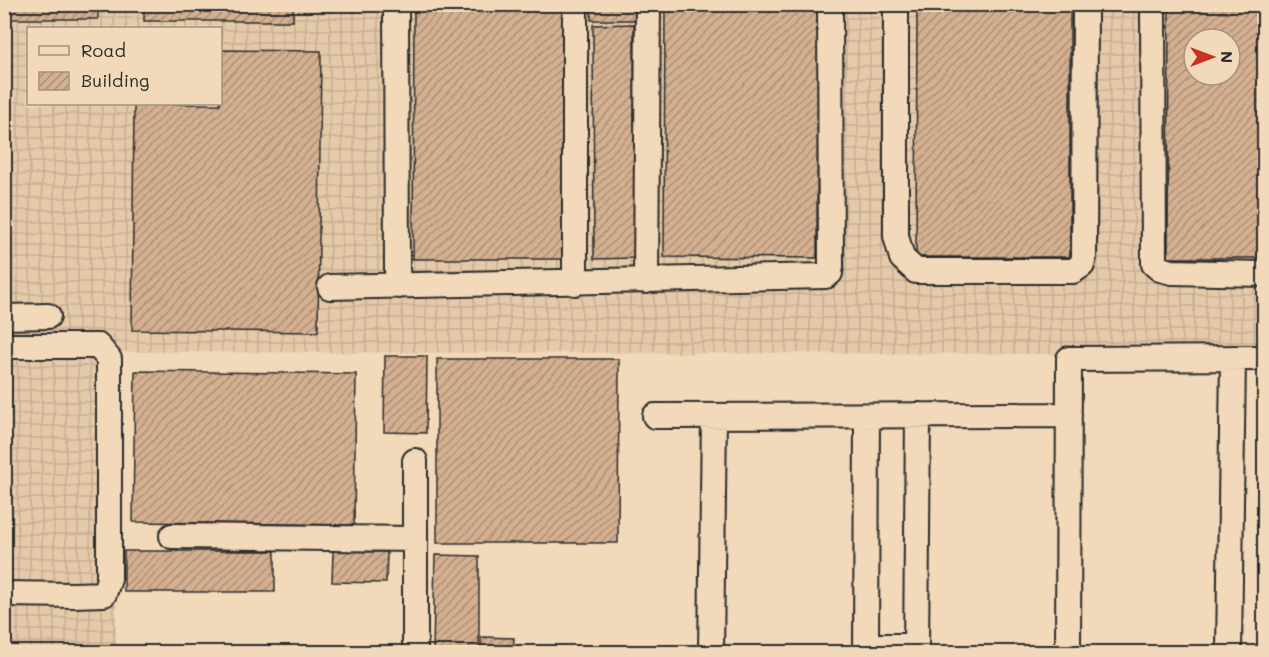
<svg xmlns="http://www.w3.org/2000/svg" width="1269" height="657" font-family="Mali,sans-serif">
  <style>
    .industrial { fill: url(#industrial-grid); fill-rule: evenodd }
    .building { fill: url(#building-hatch); stroke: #2b2b2b; stroke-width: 1.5; fill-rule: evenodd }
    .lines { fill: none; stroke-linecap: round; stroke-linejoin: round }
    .minor-casing { stroke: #2b2b2b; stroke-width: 28 }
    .minor { stroke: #f2d9b9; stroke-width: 24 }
  </style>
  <defs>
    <pattern id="industrial-grid" width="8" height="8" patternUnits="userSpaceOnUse" patternTransform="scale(1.5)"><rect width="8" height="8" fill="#e5caaa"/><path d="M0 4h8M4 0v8" fill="none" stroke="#c5ae92"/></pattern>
    <pattern id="building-hatch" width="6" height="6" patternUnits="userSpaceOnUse" patternTransform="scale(1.5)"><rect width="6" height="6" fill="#d4b091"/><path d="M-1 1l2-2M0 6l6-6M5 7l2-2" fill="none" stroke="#ac8f77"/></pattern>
  </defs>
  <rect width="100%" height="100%" fill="#f2d9b9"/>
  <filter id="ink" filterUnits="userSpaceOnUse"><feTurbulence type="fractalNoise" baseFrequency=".0167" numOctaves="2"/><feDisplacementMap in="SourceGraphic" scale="12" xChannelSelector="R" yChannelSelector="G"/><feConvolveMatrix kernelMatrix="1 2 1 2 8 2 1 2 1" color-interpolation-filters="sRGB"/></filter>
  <g filter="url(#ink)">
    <!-- industrial -->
    <path class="industrial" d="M4,5H1264V354L117,352L116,651H5ZM28,28H220V104H28ZM1194,39H1230V75H1194Z"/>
    <!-- building -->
    <path class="building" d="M4,4H98V19H4Z
      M144,4H293V21H144Z
      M414,4H567L566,259H413Z
      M591,4H636V20H591Z
      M665,4H818L817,258L664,257Z
      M917,4H1070V257H916Z
      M1169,4H1264V258H1168ZM1194,39H1230V75H1194Z
      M634,24L635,258L594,259L593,25Z
      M220,50L321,51L318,332L132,330L134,104H220Z
      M385,356H427L426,433L384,432Z
      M437,359H619L618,543H437Z
      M135,371L356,374L354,525L133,522Z
      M124,551H275V592H124Z
      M333,551L387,552L386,583L332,582Z
      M435,555L479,556V652H433Z
      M481,637L514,638L513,652H481Z"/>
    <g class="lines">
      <!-- minor casing -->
      <g class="minor-casing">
        <path id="minor" d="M396,4L397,270L399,286
          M896,4V236L902,258L916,271H1073L1082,265L1084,257L1085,4
          M1153,4L1154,264L1160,269L1172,272L1264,274
          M646,281L648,4
          M575,283V4
          M330,287L826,276L830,273L831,266L830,4
          M4,317L48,316
          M4,346H98L109,359V579L104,594L73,595L4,594
          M655,416L1069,415
          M415,461V652
          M172,536L415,539
          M866,646H916
          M711,652L714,416
          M866,652L867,416
          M916,652L918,415
          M1068,652L1069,359L1264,358
          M1229,652L1233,358"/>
      </g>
      <!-- minor -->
      <use href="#minor" class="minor"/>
    </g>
  </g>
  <!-- margin -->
  <rect width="1269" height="657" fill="none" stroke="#f2d9b9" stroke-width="24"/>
  <rect x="12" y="12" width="1245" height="633" fill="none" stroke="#2b2b2b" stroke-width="2" filter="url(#ink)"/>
  <!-- legend -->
  <rect x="27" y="27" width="195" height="78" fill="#f2d9b9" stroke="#a29380" stroke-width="1.5"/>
  <rect x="39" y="46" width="30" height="9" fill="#f2d9b9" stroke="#a29380" stroke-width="1.5"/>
  <text x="81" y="57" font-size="18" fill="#2b2b2b">Road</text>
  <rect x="39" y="72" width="30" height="18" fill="url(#building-hatch)" stroke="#a29380" stroke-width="1.5"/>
  <text x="81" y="87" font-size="18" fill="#2b2b2b">Building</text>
  <!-- north arrow -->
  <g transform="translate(1212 57) rotate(90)"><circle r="28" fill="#f2d9b9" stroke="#a29380" stroke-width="1.5"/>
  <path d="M0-4.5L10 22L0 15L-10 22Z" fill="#c8321e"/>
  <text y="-9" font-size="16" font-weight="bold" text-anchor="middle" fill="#2b2b2b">N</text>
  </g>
</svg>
